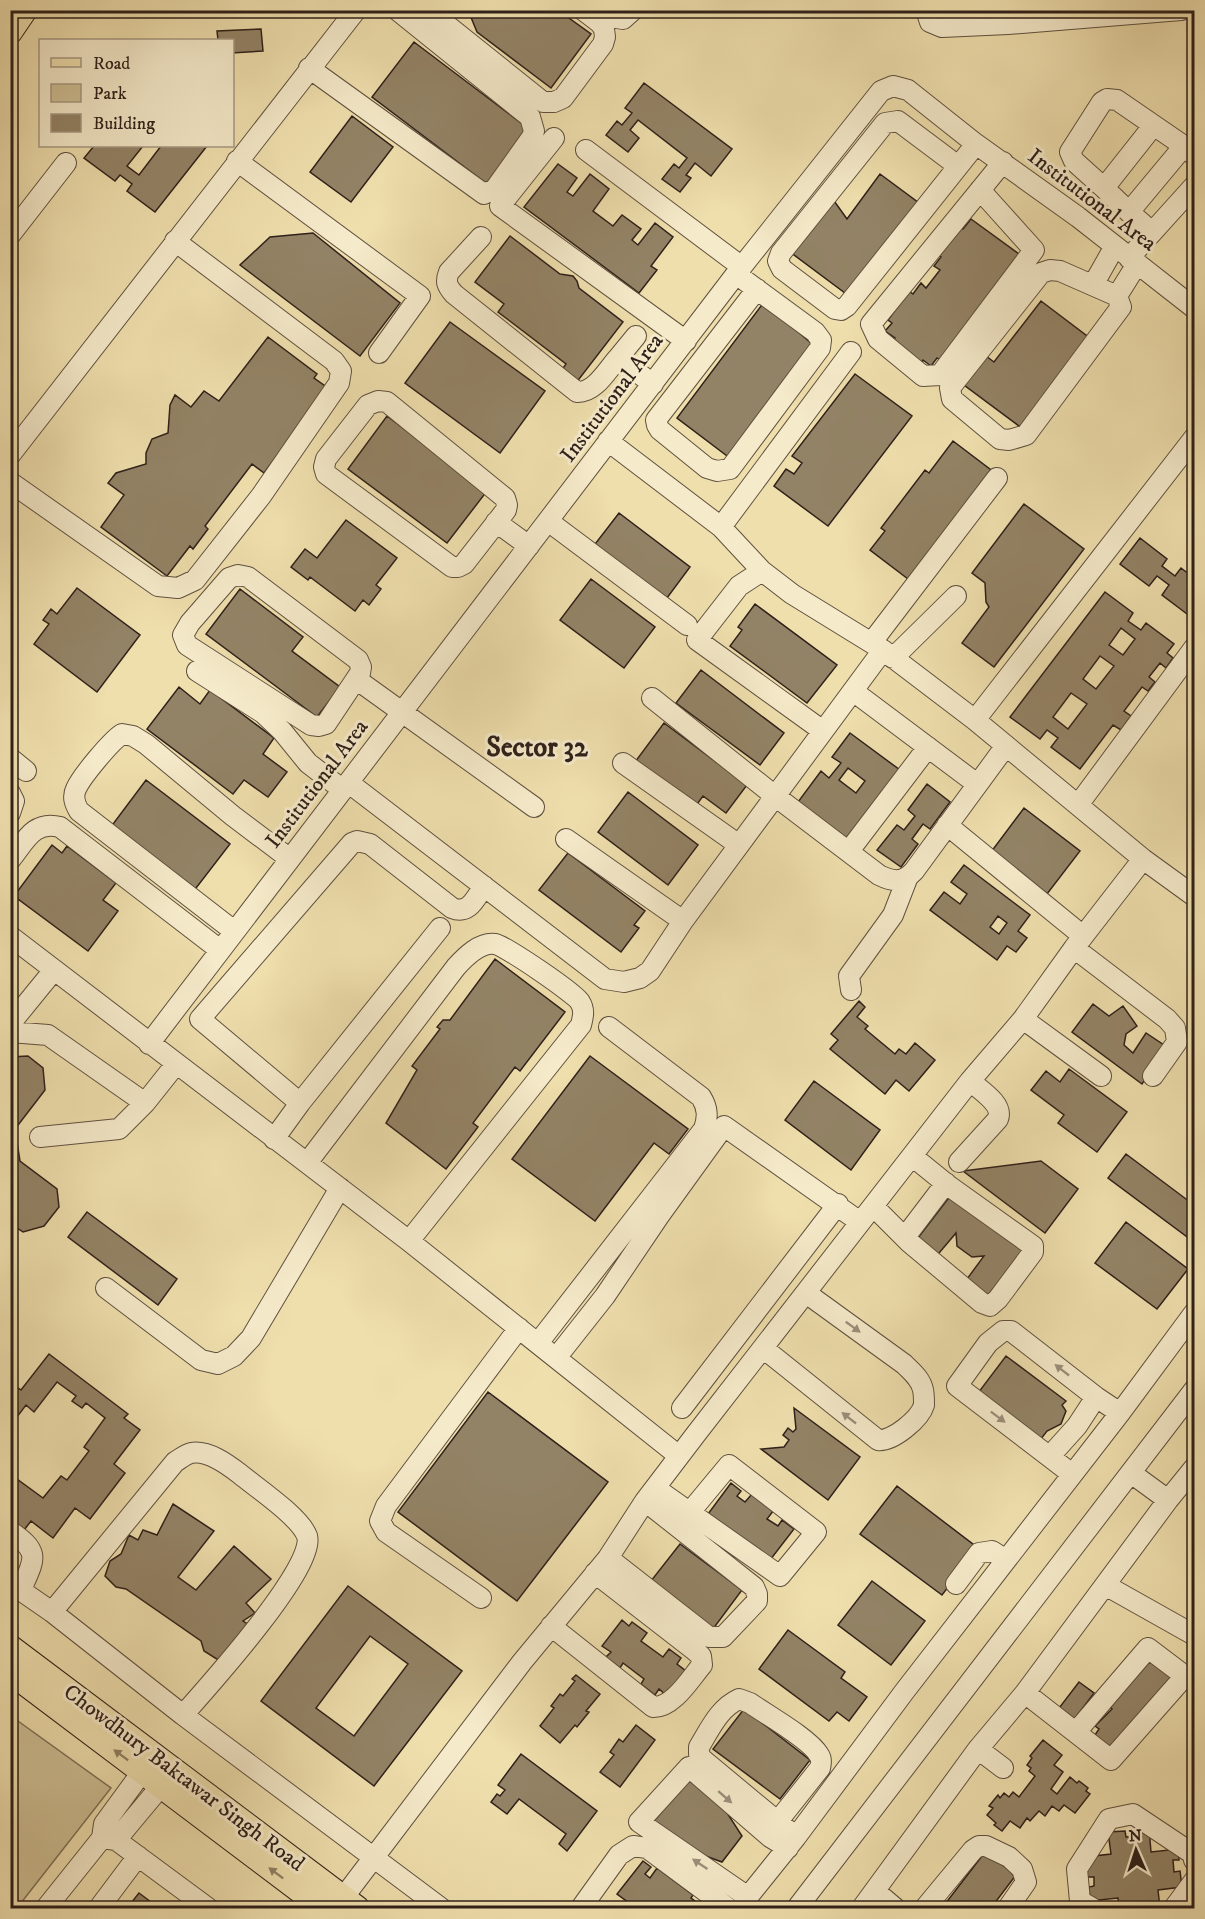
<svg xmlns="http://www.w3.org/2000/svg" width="1205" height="1919" font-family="'IM FELL DW Pica',serif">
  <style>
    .green { fill: #cebf94; stroke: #7e7057; stroke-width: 1.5 }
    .building { fill: #938366; stroke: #2f201a; stroke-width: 1.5; fill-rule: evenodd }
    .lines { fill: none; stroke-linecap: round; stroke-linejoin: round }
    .minor-casing { stroke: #5f503f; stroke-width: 22 }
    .major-casing { stroke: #2f201a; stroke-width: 26 }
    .minor { stroke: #f5eaca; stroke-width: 20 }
    .major { stroke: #efdfad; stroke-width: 24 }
    .oneway { fill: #9c8f7b }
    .oneway2 { fill: #8f8064 }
    .labels { text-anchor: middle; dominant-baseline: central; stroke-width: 6; stroke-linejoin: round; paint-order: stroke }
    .street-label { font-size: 22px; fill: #2f201a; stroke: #f5eaca }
    .district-label { font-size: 28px; font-weight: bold; fill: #2f201a; stroke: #f5eaca }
  </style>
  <rect width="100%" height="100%" fill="#efdfad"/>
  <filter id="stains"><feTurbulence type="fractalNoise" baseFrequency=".00333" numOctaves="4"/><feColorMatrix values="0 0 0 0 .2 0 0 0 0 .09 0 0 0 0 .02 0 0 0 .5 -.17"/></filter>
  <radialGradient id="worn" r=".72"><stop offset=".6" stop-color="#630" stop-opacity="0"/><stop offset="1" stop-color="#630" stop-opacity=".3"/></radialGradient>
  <!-- green -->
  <path class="green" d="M11,1716L111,1788L17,1908H10Z"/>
  <!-- building -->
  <path class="building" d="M468,10H574L569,18L591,34L551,88L477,32Z
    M970,10H1004V18L970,19Z
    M261,29L263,51L232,53V40H218L217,31Z
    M414,42L529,129L487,184L372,97Z
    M644,83L732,149L711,176L695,163L686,175L691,178L680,192L662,179L674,164L679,168L687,158L638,120L630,130L639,138L628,152L606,135L617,121L622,125L632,113L625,108Z
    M352,116L393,147L351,202L310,172Z
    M94,146H143L127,166L139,175L161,146H207L155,212L127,191L132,184L120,175L115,181L84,158Z
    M558,164L577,178L567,192L573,196L590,174L609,189L593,211L613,226L622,215L641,229L632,240L638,245L655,223L673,237L651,266L657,270L639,293L524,207Z
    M880,174L919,203L849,296L790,252L832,198L847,219Z
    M971,219L1019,254L961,331L965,333L943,362L937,358L931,366L923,360L920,365L891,343L895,338L885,331L892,323L888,320L909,291L913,294L921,283L926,288L940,270L934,266L941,257L937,254L959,226L963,229Z
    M313,233L400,303L360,356L240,265L270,237Z
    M510,236L560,274L573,276L577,281L579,288L623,322L576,383L561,371L566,364L498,312L504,304L475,282Z
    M1041,301L1091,339L1023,429L964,385L986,356L994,362Z
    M764,302L812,344L735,462L677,418Z
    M450,322L545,391L500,453L405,383Z
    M268,337L317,374L314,378L328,388L264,473L252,464L205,526L208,529L193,549L190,546L167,576L101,527L124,495L108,483L116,473L146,464V453L152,439L168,433L170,405L175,395L191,407L204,391L219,401Z
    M855,374L912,416L828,526L774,486L786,469L794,474L802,463L792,456Z
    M387,416L487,491L447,543L348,469Z
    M953,441L995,473L912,582L870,550L885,531L881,528L925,470L929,473Z
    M1024,504L1084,549L994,667L962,643L989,607L986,602L985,583L972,573Z
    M619,513L690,567L664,602L592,548Z
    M346,520L397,558L376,585L381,589L369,605L363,600L355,611L310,577L308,580L291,567L305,549L317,558Z
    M1140,538L1167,559L1162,566L1175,576L1181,568L1194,578V612L1191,617L1162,595L1169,585L1157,576L1149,586L1120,564Z
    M591,579L655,627L624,668L560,620Z
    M77,588L140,635L97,692L34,644L49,624L43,620L51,609L57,614Z
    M240,589L303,637L292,651L340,687L317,717L206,634Z
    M1105,592L1133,613L1128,621L1141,630L1146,623L1174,644L1167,653L1173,658L1166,668L1160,663L1149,677L1155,682L1148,691L1142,687L1124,711L1131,716L1121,730L1113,725L1080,769L1051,747L1058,738L1047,730L1040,739L1010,717ZM1121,628L1135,639L1123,655L1109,645ZM1100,656L1114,666L1096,689L1083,679ZM1071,693L1087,704L1068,729L1053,717Z
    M755,604L837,665L807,703L730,646L742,630L738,627Z
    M701,670L784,733L760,765L676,703Z
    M179,687L200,704L210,690L274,738L263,754L287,772L268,797L244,780L233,794L147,729Z
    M664,723L747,785L726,813L703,796L695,807L635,762Z
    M850,733L900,770L848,839L798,802L821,771L829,778L841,763L832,757ZM848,768L865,781L856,793L839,780Z
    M146,780L230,844L193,892L110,828Z
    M927,784L950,802L930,829L923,824L912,839L918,844L901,867L877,850L897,825L904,830L915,816L908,810Z
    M628,792L698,845L668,885L598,832Z
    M1024,808L1080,851L1047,894L991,852Z
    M52,845L62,853L67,846L116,883L103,900L118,911L88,951L14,896Z
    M568,853L645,911L634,925L639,928L621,952L539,890Z
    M964,865L1030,915L1018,931L1027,938L1016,952L1007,946L997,960L930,910L944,892L960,904L967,894L951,882ZM998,916L1007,923L999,934L990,927Z
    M495,959L565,1012L520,1071L515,1067L473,1123L478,1127L446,1169L386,1123L417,1070L412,1066L440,1029L437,1027L443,1020H450Z
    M859,1001L865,1007L857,1017L868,1026L865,1029L895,1054L899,1049L906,1054L915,1043L935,1060L909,1091L896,1080L885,1094L830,1049L838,1040L831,1034Z
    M1093,1004L1109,1016L1123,1006L1137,1026L1126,1034L1124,1045L1133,1053L1146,1033L1167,1047L1142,1084L1072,1032Z
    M28,1056L43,1068L45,1090L15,1129L20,1161L57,1189L59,1207L44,1226L23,1232L10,1223V1057Z
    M590,1056L688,1129L669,1154L654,1143L595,1221L512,1159Z
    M1069,1069L1127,1112L1097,1152L1058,1123L1064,1115L1031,1090L1046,1071L1060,1082Z
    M814,1081L880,1130L851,1170L785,1120Z
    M1126,1154L1194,1205V1242L1108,1178Z
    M1041,1161L1078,1189L1045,1233L963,1171Z
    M954,1191L1026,1248L985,1299L964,1283L984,1256L972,1257L957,1246L956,1233L934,1259L914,1243Z
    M87,1212L177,1279L158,1305L68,1237Z
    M1126,1222L1188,1269L1157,1309L1095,1263Z
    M49,1354L128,1414L124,1418L140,1430L114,1464L125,1473L90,1519L75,1508L53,1538L31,1521L21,1534L10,1526V1474L43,1498L61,1476L67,1480L89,1451L84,1447L105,1418L86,1403L82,1408L72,1401L76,1396L57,1382L34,1412L26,1405L10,1426V1382L21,1390Z
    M1006,1356L1066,1401L1062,1405L1066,1411L1061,1424L1047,1431L1037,1444L975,1397Z
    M488,1392L608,1482L517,1601L398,1512Z
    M794,1408L860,1457L828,1500L761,1449L784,1447L789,1440L783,1435L788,1428L793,1432L796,1429Z
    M731,1483L741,1491L737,1496L745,1502L752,1494L774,1510L767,1519L778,1526L782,1520L794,1529L767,1564L705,1518Z
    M897,1486L978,1548L942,1595L860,1534Z
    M173,1504L214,1531L178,1577L196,1590L234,1546L271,1579L246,1603L255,1613L243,1621L252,1627L220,1661L204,1651L201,1641L126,1589L116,1587L105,1576L110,1561L121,1554L129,1535L138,1540L143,1530L157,1535Z
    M680,1544L742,1590L710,1633L647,1586Z
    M872,1581L925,1621L891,1665L838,1625Z
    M348,1586L462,1671L374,1786L261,1701ZM370,1636L408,1664L354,1736L316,1708Z
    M622,1620L629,1626L632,1622L647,1633L641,1641L663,1657L669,1649L681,1658L677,1664L686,1671L667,1696L659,1689L655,1695L641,1684L644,1679L623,1663L620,1668L606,1657L611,1652L602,1646Z
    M788,1630L845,1672L841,1678L867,1697L849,1721L837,1712L829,1721L759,1669Z
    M1148,1655L1174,1675L1114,1754L1093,1738L1099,1729L1095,1726L1112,1709L1110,1707L1123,1692H1122Z
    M576,1675L600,1694L586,1711L589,1712L577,1727L575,1725L560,1743L540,1726L554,1708L551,1706L560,1694L563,1696L575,1681L572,1679Z
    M1079,1682L1094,1693L1071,1724L1056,1712Z
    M744,1709L810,1760L780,1799L713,1749Z
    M636,1725L655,1740L620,1787L600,1772L614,1755L610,1752L619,1739L623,1742Z
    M1043,1740L1062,1755L1054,1765L1063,1772L1051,1789L1057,1794L1070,1777L1077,1783L1079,1781L1088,1788L1086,1791L1090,1794L1075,1813L1064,1805L1059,1811L1052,1806L1045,1816L1039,1811L1030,1821L1027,1818L1020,1828L1010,1821L1002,1831L994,1825L996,1823L987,1815L993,1808L989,1806L998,1795L1000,1798L1004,1793L1009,1797L1013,1792L1019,1797L1035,1776L1029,1771L1031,1768L1027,1765L1032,1758L1030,1756Z
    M521,1754L597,1811L567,1851L559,1844L566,1834L519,1799L507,1814L491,1802L497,1794L500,1796L505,1790L498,1785Z
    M689,1779L722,1805L742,1836L722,1862L681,1847L654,1821Z
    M1149,1828L1151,1852L1178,1849L1179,1860H1173L1174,1872L1180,1871L1182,1887L1158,1890L1160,1908H1119L1118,1898L1090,1901L1089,1887L1094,1886V1877H1087L1085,1857L1111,1854L1108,1832L1125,1831L1126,1837L1139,1836L1138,1829Z
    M985,1852L1016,1875L991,1908H942Z
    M643,1861L651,1867L645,1874L650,1878L657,1868L693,1895L691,1898L703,1907L702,1908H636L617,1894Z
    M139,1893L159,1908H127Z"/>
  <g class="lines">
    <!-- minor casing -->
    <g class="minor-casing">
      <path id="minor" d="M428,10L543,102H554L563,98L603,44L605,37L604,29L600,23L583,10
        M600,10L610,17L623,19L633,10
        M926,10L930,22L942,27L1008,24L1181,10
        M309,68L484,194L495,189L532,137L534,131L530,117L397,10
        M554,138L500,206L686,341
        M586,150L742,267
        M237,161L420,296L379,353
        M958,166L898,121L885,123L781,253L778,261L782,269L835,309L841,310L847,306L976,144
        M1104,188L1074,161L1070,152L1102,102L1107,99L1117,100L1184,146L1194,155
        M980,190L1034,250L940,375L923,376L878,339L871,324L1003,162
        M1129,212L1104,188L1153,126
        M1152,232L1129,212L1184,146
        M10,235L66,163
        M481,237L449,272C445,282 447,286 454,294L577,392C595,393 607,370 618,358L653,384
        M1129,258L1194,186
        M1050,270L1060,271L1117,296L1121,307L1026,435L1009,440L1000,439L952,399L950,388L1041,273Z
        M736,274L815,332L821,340L820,348L730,469L717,471L707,468L660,430L657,425L656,420L757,289
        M1093,285L1115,246
        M1117,296L1137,264
        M618,358L636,336
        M378,401L387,402L505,498L507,505L506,510L464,564L458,567H452L326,474L324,467L326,459L368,405Z
        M608,441L721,527L762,571L792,594L883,650L975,720L1143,859L1194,896
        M10,455L356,10
        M10,482L158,586L178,588L195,580L261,496L339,383L341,371L334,361L175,241
        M548,521L687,625
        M496,522L529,546
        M721,527L851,352
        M762,571L739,586L697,640L823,731
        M238,575L248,577L358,660L361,667L360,673L326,724L319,726L311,725L187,645L183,635L190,623L229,578Z
        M872,642L997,478
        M893,658L956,596
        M197,671L263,713L282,731L308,763L343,790
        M356,679L534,807
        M853,691L977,784
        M652,698L775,796L879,875C893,882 903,883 914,871L1005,747
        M975,720L1194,438
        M10,758L26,771
        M623,763L739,845
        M349,783L605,979L624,982L640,978L650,971L683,921L883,650
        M10,793L14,801L10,813
        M1078,805L1194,648
        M947,825L1083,936
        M566,839L683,921
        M849,851L928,747
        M10,860C25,842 33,820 60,827L220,950
        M234,931L79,811C75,804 72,797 76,789C81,777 111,741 122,734L133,736L146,744L233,816L290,859
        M10,936L409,1241L679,1456
        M1074,948L1167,1019L1175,1028L1177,1042L1153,1076
        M851,990L849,976L893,915L907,879
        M1023,1019L1101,1076
        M10,1024L54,970
        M10,1032L48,1035L145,1103L176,1064
        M149,1044L736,274L881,91L893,86L908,90L976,144L1078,217L1194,308
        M300,1103L200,1019L352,843L357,841L370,844L452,908C469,915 475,899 484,886
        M40,1137L119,1129L145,1103
        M274,1139L300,1103L440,928
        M959,1162L998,1119C1004,1104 980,1090 970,1081
        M307,1163L456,967C466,956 480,942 495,944C504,945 576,994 580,1002C585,1010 583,1017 581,1025L409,1241
        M873,1206L909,1242L982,1303L990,1306L998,1299L1033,1252V1246L949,1186L912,1156
        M905,1237L946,1183
        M106,1288L201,1360L218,1364L234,1356L251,1338L340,1188
        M538,1343L704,1129C708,1117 708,1108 701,1097L609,1027
        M763,1348L878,1440C892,1442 920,1419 924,1405C924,1401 924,1394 923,1390C921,1379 912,1372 904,1364L806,1293
        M556,1358L605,1296L659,1216L724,1126L860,1222
        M682,1408L838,1204
        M1050,1456L1077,1426L1096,1397
        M1131,1473L1168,1500
        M1072,1474L957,1386L988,1343L1003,1331H1011L1096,1397L1120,1413
        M655,1488L780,1576L816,1532L729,1465L690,1512
        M10,1531C42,1553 34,1559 21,1590
        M608,1558L709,1637H723L757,1601V1594L754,1587L645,1501
        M10,1583L52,1612L183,1715L441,1908
        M956,1584L979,1553L992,1551L1006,1560
        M1105,1585L1194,1635
        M481,1598L386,1532L380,1521L386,1506L519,1328
        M52,1612L175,1462C180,1459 186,1454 191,1453C208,1450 227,1464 240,1474C257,1488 300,1517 307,1536C317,1566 206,1689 183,1715
        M551,1626L653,1707C673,1708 690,1679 702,1665L701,1656L693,1649L595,1573
        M1025,1693L1111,1760L1185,1676L1148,1648L1076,1732
        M978,1749L1003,1768
        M142,1772L104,1824L102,1838L116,1840L208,1908
        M778,1821L820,1768C821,1764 822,1759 819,1755C810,1739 767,1715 750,1703L739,1699C719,1708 710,1729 699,1747V1754L702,1759L796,1837
        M116,1840L161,1786
        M875,1891L895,1908
        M748,1897L639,1822L689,1767L770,1837L788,1848
        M343,1898L522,1662L608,1558L645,1501L696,1434L970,1081L1023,1019L1074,948L1143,859
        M46,1908L102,1838
        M99,1908L138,1856
        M581,1908L619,1855L633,1846L647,1848L728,1908
        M739,1908L796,1837L904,1692L1120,1413L1194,1313
        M797,1908L1194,1390
        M862,1908L978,1749L1025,1693L1168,1500L1194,1468
        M925,1908L973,1850L979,1846H986L1009,1857L1022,1869L1026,1882L1008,1908
        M1092,1908L1080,1901L1077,1869L1109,1819L1133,1814L1193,1854L1194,1860
        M1174,1908L1194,1881"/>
    </g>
    <!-- major casing -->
    <g class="major-casing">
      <path id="major" d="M10,32L25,10
        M10,1647L357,1908
        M10,1672L323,1908"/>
    </g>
    <!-- minor -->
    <use href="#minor" class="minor"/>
    <!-- major -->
    <use href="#major" class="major"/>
  </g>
  <!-- one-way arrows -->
  <defs><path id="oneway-solid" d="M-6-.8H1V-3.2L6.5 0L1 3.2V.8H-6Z" transform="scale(1.5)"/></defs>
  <g class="oneway">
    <use href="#oneway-solid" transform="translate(853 1327) rotate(36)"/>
    <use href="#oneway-solid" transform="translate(1062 1370) rotate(-142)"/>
    <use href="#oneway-solid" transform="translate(998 1417) rotate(37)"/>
    <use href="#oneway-solid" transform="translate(849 1418) rotate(-142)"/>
    <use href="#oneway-solid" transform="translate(725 1797) rotate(41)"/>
    <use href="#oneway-solid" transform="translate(700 1864) rotate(-146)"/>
  </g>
  <g class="oneway2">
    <use href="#oneway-solid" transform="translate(121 1755) rotate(-143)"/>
    <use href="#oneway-solid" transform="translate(276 1873) rotate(-143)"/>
  </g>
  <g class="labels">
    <!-- street labels -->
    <g class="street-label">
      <text transform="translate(1092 200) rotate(37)">Institutional Area</text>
      <text transform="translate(612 398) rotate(-53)">Institutional Area</text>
      <text transform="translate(317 784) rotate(-53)">Institutional Area</text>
      <text transform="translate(184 1778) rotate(37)">Chowdhury Baktawar Singh Road</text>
    </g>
    <!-- district labels -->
    <g class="district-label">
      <text x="537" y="747">Sector 32</text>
    </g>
  </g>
  <!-- margin -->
  <rect width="1205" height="1919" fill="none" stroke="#efdfad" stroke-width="36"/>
  <rect x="12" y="12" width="1181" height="1895" fill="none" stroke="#2f201a" stroke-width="3"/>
  <rect x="18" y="18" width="1169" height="1883" fill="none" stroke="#2f201a" stroke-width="1.5"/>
  <!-- legend -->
  <rect x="39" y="39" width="195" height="108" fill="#f5eaca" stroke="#a69984" stroke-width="1.5"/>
  <rect x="51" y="58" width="30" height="9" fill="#efdfad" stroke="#a69984" stroke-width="1.5"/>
  <text x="93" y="69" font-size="18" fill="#2f201a">Road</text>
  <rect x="51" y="84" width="30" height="18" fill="#cebf94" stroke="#a69984" stroke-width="1.5"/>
  <text x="93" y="99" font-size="18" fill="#2f201a">Park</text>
  <rect x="51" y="114" width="30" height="18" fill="#938366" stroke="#a69984" stroke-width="1.5"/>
  <text x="93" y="129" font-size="18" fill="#2f201a">Building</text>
  <!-- north arrow -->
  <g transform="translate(1136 1850) rotate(357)" stroke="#f5eaca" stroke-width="4.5" paint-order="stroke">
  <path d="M0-4.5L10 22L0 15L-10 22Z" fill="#2f201a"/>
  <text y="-9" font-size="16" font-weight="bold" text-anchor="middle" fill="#2f201a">N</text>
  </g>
  <rect width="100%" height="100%" filter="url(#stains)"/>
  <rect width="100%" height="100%" fill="url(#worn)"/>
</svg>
